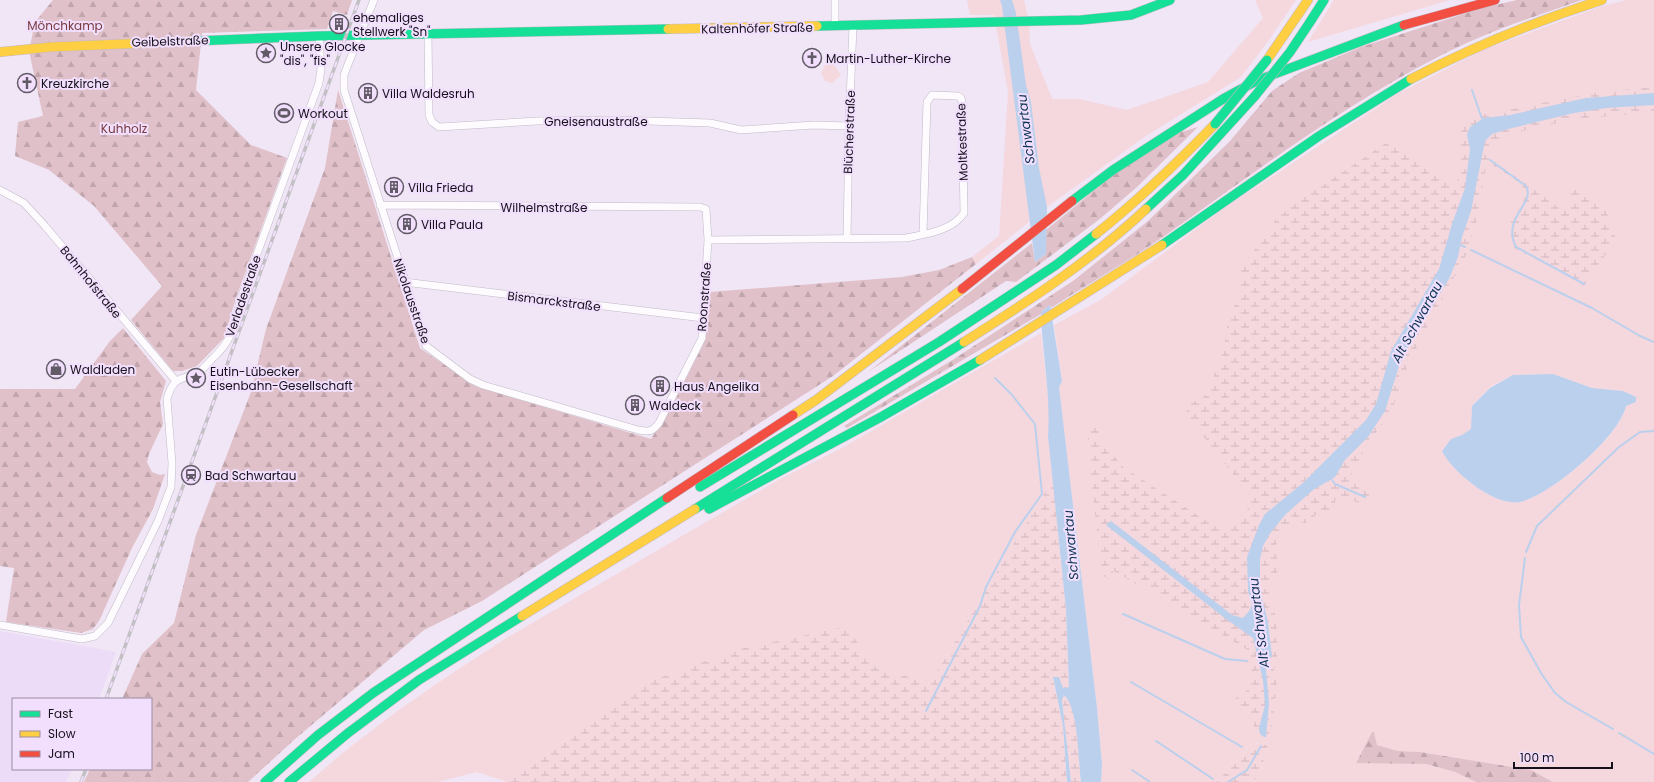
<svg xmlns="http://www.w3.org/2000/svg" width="1654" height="782" font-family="Poppins,sans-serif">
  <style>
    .built { fill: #eddcf7 }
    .green { fill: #f5d7de; fill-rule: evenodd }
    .forest { fill: url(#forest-firs) }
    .wetland { fill: url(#wetland-marsh) }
    .water { fill: #bbd0ec }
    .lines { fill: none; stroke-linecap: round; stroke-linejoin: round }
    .stream { stroke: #bbd0ec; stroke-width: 2 }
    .street-casing { stroke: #c1bac6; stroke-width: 8 }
    .fast-casing { stroke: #c1bac6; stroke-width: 10 }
    .slow-casing { stroke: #c1bac6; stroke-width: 10 }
    .jam-casing { stroke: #c1bac6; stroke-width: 10 }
    .street { stroke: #fdfbfe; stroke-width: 7 }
    .fast { stroke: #16e098; stroke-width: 9 }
    .slow { stroke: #ffcf43; stroke-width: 9 }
    .jam { stroke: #f24e42; stroke-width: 9 }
    .rail-casing { stroke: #c3c0c5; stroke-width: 3.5 }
    .rail { stroke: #f1dffd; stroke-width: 2; stroke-dasharray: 6; stroke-linecap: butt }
    .fast-bridge-casing { stroke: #c1bac6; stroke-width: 10; stroke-linecap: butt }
    .fast-bridge { stroke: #16e098; stroke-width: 9 }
    .labels { text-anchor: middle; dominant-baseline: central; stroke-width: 4; stroke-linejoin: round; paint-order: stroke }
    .poi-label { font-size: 12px; fill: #16101a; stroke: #f1dffd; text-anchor: start }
    .park-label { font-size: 12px; fill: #793a3e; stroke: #f1dffd }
    .street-label { font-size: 12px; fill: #16101a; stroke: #f1dffd }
    .water-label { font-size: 13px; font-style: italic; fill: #0b3252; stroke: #f1dffd }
  </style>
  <defs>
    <pattern id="forest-firs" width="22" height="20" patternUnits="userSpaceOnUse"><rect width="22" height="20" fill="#e1c1c9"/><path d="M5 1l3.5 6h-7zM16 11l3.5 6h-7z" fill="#c0a5ac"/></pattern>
    <pattern id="wetland-marsh" width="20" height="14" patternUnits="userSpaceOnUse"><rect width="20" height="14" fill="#f5d7de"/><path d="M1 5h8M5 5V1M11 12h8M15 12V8" fill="none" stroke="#d1b8be"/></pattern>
  </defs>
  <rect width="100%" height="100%" fill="#f0e6f6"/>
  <!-- built -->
  <path class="built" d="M0,631L116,652L99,699H13V769H72L66,782H0Z"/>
  <!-- green -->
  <path class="green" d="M967,0H1024L1029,22L1030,44L1052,98L1051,99H1079L1127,110L1208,82L1263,18L1255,0H1296L1269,40L1241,77L1146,136L1047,207L1045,199L1029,219V222L976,264L972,257L999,236L1008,92L994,15H970Z
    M1334,0H1450L1308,42Z
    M1627,0H1654V93L1586,98L1510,115L1484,118L1470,127L1467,135L1470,149L1465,188L1452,224L1439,269L1391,351L1376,404L1366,420L1303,483L1265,514L1259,525L1247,557L1248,591L1252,604L1250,610L1243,618L1232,615L1112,521L1107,525L1226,619L1253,638L1263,680L1265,705L1259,728L1260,734L1266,737L1269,703L1266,669L1268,661L1272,656L1268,622L1260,590V559L1263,546L1271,532L1286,514L1313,490L1335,477L1345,460L1368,437L1385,411L1399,366L1409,345L1449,279L1458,257L1462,237L1471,211L1485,141L1492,134L1508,129L1574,113L1606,108L1654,105V782H1553L1531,770L1420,752L1398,751L1377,745L1374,733L1372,732L1356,762L1426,764L1455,772L1476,782H1250L1259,777L1268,747L1255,742L1249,745L1241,758L1216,782H1101L1102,765L1097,708L1059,387L1062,381L1054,325L1102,299L1223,209L1399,93L1483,50L1602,6ZM1553,374L1592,388L1623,391L1636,397V402L1626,406C1620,437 1551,495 1520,502C1495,507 1452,472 1442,451L1451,439L1462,435L1471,429L1472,406L1490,387L1513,375Z
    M831,60L841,75L832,83L825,81L821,73L825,65Z
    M1041,333L1050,412L1048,436L1053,479L930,683L870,665L848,626L739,649L642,684L508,782L477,772L438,782H309L340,755L396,712L451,674L508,637L782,478L840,449Z"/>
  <!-- forest -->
  <path class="forest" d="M53,0H352L347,15L333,11L327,29L202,33L196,90L251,145L287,158L236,298L224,338L197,366L182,371H173L131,320L162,286L94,206L49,170L15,156L18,122L43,116L29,51L35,22Z
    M1517,0H1582C1533,17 1483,33 1438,57C1340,107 1253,174 1163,237C1127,262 1088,284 1051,308L1050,305L1041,312V314L847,428L844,426L954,359L1073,281L1148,221L1230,141L1272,91L1299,73L1361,47L1482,8Z
    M338,90L420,348L475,386L651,439L675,400L703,345L709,292L902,277L939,270L972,257L976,264L833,376L482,601L424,630L295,739L248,782H84L90,769H151V699H122L142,654L174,623L196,535L251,392L266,329L325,168Z
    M1198,127L1137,187L1101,218L1016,282L1006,281L868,372L1032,243L1035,262L1046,254V230L1116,173L1171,135Z
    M123,328L166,381L160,402L163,424L149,454L147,462L152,472L160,475L165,474L153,509L132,548L99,621L93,629L81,633L6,622L14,568L0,566V389H75L110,341Z
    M1372,732H1374L1377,745L1398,751L1420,752L1531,770L1553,782H1476L1455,772L1426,764L1356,763Z"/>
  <!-- wetland -->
  <path class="wetland" d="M1654,87V111C1600,118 1544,119 1493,142C1489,151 1491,154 1497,162L1559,208L1567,207L1573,188C1581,190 1601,201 1606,207C1612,218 1599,223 1617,238L1584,286L1514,248C1511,239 1507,230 1510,221C1514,210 1533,198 1522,186C1514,177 1500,170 1489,163L1486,167L1477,219L1466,255L1422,337L1403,376L1392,411L1376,433L1361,449L1365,460L1359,468L1352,472V479L1359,486L1367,489L1369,496L1365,504C1355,503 1346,496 1336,498L1334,506L1329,511L1320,512L1305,523L1294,522L1288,526L1281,535L1275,547L1276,556L1281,565L1269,588L1271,601L1276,617L1278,652L1273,675L1277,682L1272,728L1268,742L1256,736L1252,715L1234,701V699L1244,695L1249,685L1253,663L1248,650L1114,571L1108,579L1101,574L1087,432L1092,424L1099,419L1101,440L1123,467L1222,531C1237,527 1251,512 1250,496L1186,414C1187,403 1196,401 1205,396C1212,379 1222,360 1225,342C1229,321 1224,317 1240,299L1239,268L1268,234L1275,220L1293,205L1389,141L1454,188L1459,177L1462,154L1460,139L1463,125L1475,116L1600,92Z
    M1053,479L1066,609L1069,688H1063L1059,677L1053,678L1063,726L1067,782H508L642,684L739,649L848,626L870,665L930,683Z
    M1064,695C1080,710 1078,760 1081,782H1071L1062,699Z
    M1252,742L1268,746L1259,777L1250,782H1216L1241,758Z"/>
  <!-- water -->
  <path class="water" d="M1000,0H1012L1016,13L1026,85L1031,102L1039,168L1047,207L1046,254L1035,262L1002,6Z
    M1654,93V105L1606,108L1574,113L1508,129L1492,134L1485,141L1471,211L1462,237L1458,257L1449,279L1409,345L1399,366L1385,411L1368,437L1345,460L1335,477L1313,490L1286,514L1271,532L1263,546L1260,559V590L1268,622L1272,656L1268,661L1266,669L1269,703L1266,737H1264L1260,734L1259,728L1265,705L1263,680L1253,638L1226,619L1106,525L1111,521L1232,615L1243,618L1250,610L1252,604L1248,591L1247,557L1259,525L1265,514L1303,483L1366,420L1376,404L1391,351L1439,269L1452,224L1465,188L1470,149L1467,135L1470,127L1484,118L1510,115L1586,98Z
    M1050,305L1062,381L1059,387L1097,708L1102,765L1101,782H1081C1078,761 1079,709 1064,695L1062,700L1071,782H1067L1063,726L1053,677H1059L1063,688L1069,687L1066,609L1048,436C1051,394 1042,353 1041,312Z
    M1553,374L1592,388L1623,391L1636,397V402L1626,406C1619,437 1551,495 1520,502C1495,507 1452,472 1442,451L1451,439L1462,435L1471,429L1472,406L1490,388L1513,375Z"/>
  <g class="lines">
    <!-- stream -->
    <path class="stream" d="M1472,90L1482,119
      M1490,160L1526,186C1536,204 1501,217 1516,247L1584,284
      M1458,244L1465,247
      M1471,250L1592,308L1640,336L1654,342
      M1331,479L1335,484L1365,497
      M1526,552L1537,526L1619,447L1640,432L1654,431
      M1525,558L1519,605L1521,637L1541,673L1555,693L1566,702L1613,729
      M1123,614L1225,659L1247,661
      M1131,682L1242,747
      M926,711L980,606L986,587L1015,532L1042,494L1035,424L1012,395L995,378
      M1619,733L1654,754
      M1156,741L1213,779
      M1132,770L1150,782
      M1228,782L1247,770L1261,746"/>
    <!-- street casing -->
    <g class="street-casing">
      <path id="street" d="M374,0L349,62L344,75V90L426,346L470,379L483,385L638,430C649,432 652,432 659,423L702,338L708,240L706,209L700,207L380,205
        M835,0V26
        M428,34L429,115L432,122L439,127L537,121L617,120L710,123L741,130L814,125L849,126
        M0,190L24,203L45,226L176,381
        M847,239L849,126L853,26
        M708,240L906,238C926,234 952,231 964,213L962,102L961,98L958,96L932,95L927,102L923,234
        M404,282L703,318
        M0,625L82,639L95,636L108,623L158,521L171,487L172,463L167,399C174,374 182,381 200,371C204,368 207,364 211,360C232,341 234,328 240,301L319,83L321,69L319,36"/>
    </g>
    <!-- fast casing -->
    <g class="fast-casing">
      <path id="fast" d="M1310,22L1324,0
        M817,26L1081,20L1131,15L1170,0
        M195,41L319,36L668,29
        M1072,201L1113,170L1223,99L1256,81L1404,25
        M1146,209L1183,175L1255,96
        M1162,245L1319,136L1411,79
        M700,487L939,342L1056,265L1096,234
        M695,509L964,342
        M709,509L881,417L980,360
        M265,782L318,735L373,693L667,498
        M289,782L348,733L419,680L522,616"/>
    </g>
    <!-- slow casing -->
    <g class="slow-casing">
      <path id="slow" d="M668,29L817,26
        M0,52L51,47L195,41
        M1267,60L1308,0
        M1411,79C1473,47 1536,21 1602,0
        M1096,234C1139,200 1177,163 1215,124
        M964,342C1027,302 1091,261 1146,209
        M980,360L1162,245
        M793,415L816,400L962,289
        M522,616L695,509"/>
    </g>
    <!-- jam casing -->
    <g class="jam-casing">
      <path id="jam" d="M1404,25L1495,0
        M962,289L1072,201
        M667,498L793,415"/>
    </g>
    <!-- street -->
    <use href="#street" class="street"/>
    <!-- fast -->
    <use href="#fast" class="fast"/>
    <!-- slow -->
    <use href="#slow" class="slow"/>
    <!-- jam -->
    <use href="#jam" class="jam"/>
    <!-- rail casing -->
    <g class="rail-casing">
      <path id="rail" d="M106,699L359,0
        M81,782L86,769"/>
    </g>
    <!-- rail -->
    <use href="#rail" class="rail"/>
    <!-- fast-bridge casing -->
    <g class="fast-bridge-casing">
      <path id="fast-bridge" d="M1255,96L1290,52L1310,22
        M1215,124L1267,60"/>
    </g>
    <!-- fast-bridge -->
    <use href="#fast-bridge" class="fast-bridge"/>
  </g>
  <!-- icons -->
  <defs>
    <g id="building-ring" transform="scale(1)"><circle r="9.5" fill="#f1dffd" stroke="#625b67" stroke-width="1.5"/><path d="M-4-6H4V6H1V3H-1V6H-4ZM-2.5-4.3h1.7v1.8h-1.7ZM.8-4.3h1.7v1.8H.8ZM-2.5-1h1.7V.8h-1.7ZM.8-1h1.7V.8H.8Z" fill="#625b67"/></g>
    <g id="sight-ring" transform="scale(1)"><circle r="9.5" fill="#f1dffd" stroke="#625b67" stroke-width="1.5"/><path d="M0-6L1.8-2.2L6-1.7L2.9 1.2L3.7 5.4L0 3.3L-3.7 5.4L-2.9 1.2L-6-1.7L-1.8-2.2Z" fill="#625b67"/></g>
    <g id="church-ring" transform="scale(1)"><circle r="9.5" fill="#f1dffd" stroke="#625b67" stroke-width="1.5"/><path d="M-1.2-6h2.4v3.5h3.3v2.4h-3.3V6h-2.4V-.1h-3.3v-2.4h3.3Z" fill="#625b67"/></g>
    <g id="stadium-ring" transform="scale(1)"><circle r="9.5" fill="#f1dffd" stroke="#625b67" stroke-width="1.5"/><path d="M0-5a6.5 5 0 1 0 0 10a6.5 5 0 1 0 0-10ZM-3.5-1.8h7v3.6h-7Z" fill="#625b67"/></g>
    <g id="shop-ring" transform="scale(1)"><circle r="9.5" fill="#f1dffd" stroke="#625b67" stroke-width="1.5"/><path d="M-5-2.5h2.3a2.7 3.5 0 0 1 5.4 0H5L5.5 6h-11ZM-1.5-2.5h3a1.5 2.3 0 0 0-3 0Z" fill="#625b67"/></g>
    <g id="station-ring" transform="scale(1)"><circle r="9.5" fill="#f1dffd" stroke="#625b67" stroke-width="1.5"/><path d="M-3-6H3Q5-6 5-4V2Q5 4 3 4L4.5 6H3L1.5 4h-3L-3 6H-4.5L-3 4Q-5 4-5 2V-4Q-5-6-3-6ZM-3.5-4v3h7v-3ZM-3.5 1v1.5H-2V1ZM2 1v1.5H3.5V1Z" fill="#625b67"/></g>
  </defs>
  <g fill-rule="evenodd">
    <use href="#building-ring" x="339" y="24"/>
    <use href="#sight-ring" x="266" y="53"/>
    <use href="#church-ring" x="812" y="58"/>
    <use href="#church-ring" x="27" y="83"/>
    <use href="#building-ring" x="368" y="93"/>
    <use href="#stadium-ring" x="284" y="113"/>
    <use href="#building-ring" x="394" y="187"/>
    <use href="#building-ring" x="407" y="224"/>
    <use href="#shop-ring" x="56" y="369"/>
    <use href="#sight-ring" x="196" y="378"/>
    <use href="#building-ring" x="660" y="386"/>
    <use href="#building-ring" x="635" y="405"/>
    <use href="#station-ring" x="191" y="475"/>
  </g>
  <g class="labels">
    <!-- poi labels -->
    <g class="poi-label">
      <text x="353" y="17">ehemaliges<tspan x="353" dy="14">Stellwerk "Sn"</tspan></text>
      <text x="280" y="46">Unsere Glocke<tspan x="280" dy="14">"dis", "fis"</tspan></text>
      <text x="826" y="58">Martin-Luther-Kirche</text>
      <text x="41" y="83">Kreuzkirche</text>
      <text x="382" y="93">Villa Waldesruh</text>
      <text x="298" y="113">Workout</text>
      <text x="408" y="187">Villa Frieda</text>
      <text x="421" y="224">Villa Paula</text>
      <text x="70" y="369">Waldladen</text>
      <text x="210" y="371">Eutin-Lübecker<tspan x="210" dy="14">Eisenbahn-Gesellschaft</tspan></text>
      <text x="674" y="386">Haus Angelika</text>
      <text x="649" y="405">Waldeck</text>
      <text x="205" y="475">Bad Schwartau</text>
    </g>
    <!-- park labels -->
    <g class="park-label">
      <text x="65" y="25">Mönchkamp</text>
      <text x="124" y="128">Kuhholz</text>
    </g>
    <!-- street labels -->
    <g class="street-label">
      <text transform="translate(757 28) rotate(-1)">Kaltenhöfer Straße</text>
      <text transform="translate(170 41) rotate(-2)">Geibelstraße</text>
      <text x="596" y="121">Gneisenaustraße</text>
      <text transform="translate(849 132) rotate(-88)">Blücherstraße</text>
      <text transform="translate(962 142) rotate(-92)">Moltkestraße</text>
      <text x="544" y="207">Wilhelmstraße</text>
      <text transform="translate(91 282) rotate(51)">Bahnhofstraße</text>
      <text transform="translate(243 296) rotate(-71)">Verladestraße</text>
      <text transform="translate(704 297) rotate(-86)">Roonstraße</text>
      <text transform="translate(412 301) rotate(71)">Nikolausstraße</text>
      <text transform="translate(554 301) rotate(7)">Bismarckstraße</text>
    </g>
    <!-- water labels -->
    <g class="water-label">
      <text transform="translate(1026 129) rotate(-97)">Schwartau</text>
      <text transform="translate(1417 322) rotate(-61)">Alt Schwartau</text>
      <text transform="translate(1071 545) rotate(-95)">Schwartau</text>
      <text transform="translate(1259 623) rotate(-97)">Alt Schwartau</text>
    </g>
  </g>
  <!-- legend -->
  <rect x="12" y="698" width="140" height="72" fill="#f1dffd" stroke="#998ca2"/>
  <rect x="20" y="711" width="20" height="6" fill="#16e098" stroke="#998ca2"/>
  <text x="48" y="718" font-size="12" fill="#16101a">Fast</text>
  <rect x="20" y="731" width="20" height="6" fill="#ffcf43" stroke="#998ca2"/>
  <text x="48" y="738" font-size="12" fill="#16101a">Slow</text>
  <rect x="20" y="751" width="20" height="6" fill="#f24e42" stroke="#998ca2"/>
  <text x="48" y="758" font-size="12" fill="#16101a">Jam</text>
  <!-- scale -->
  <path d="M1514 762v6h98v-6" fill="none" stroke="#16101a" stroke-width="2"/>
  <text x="1520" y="762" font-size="12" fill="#16101a" stroke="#f1dffd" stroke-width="3" paint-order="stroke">100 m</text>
</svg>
